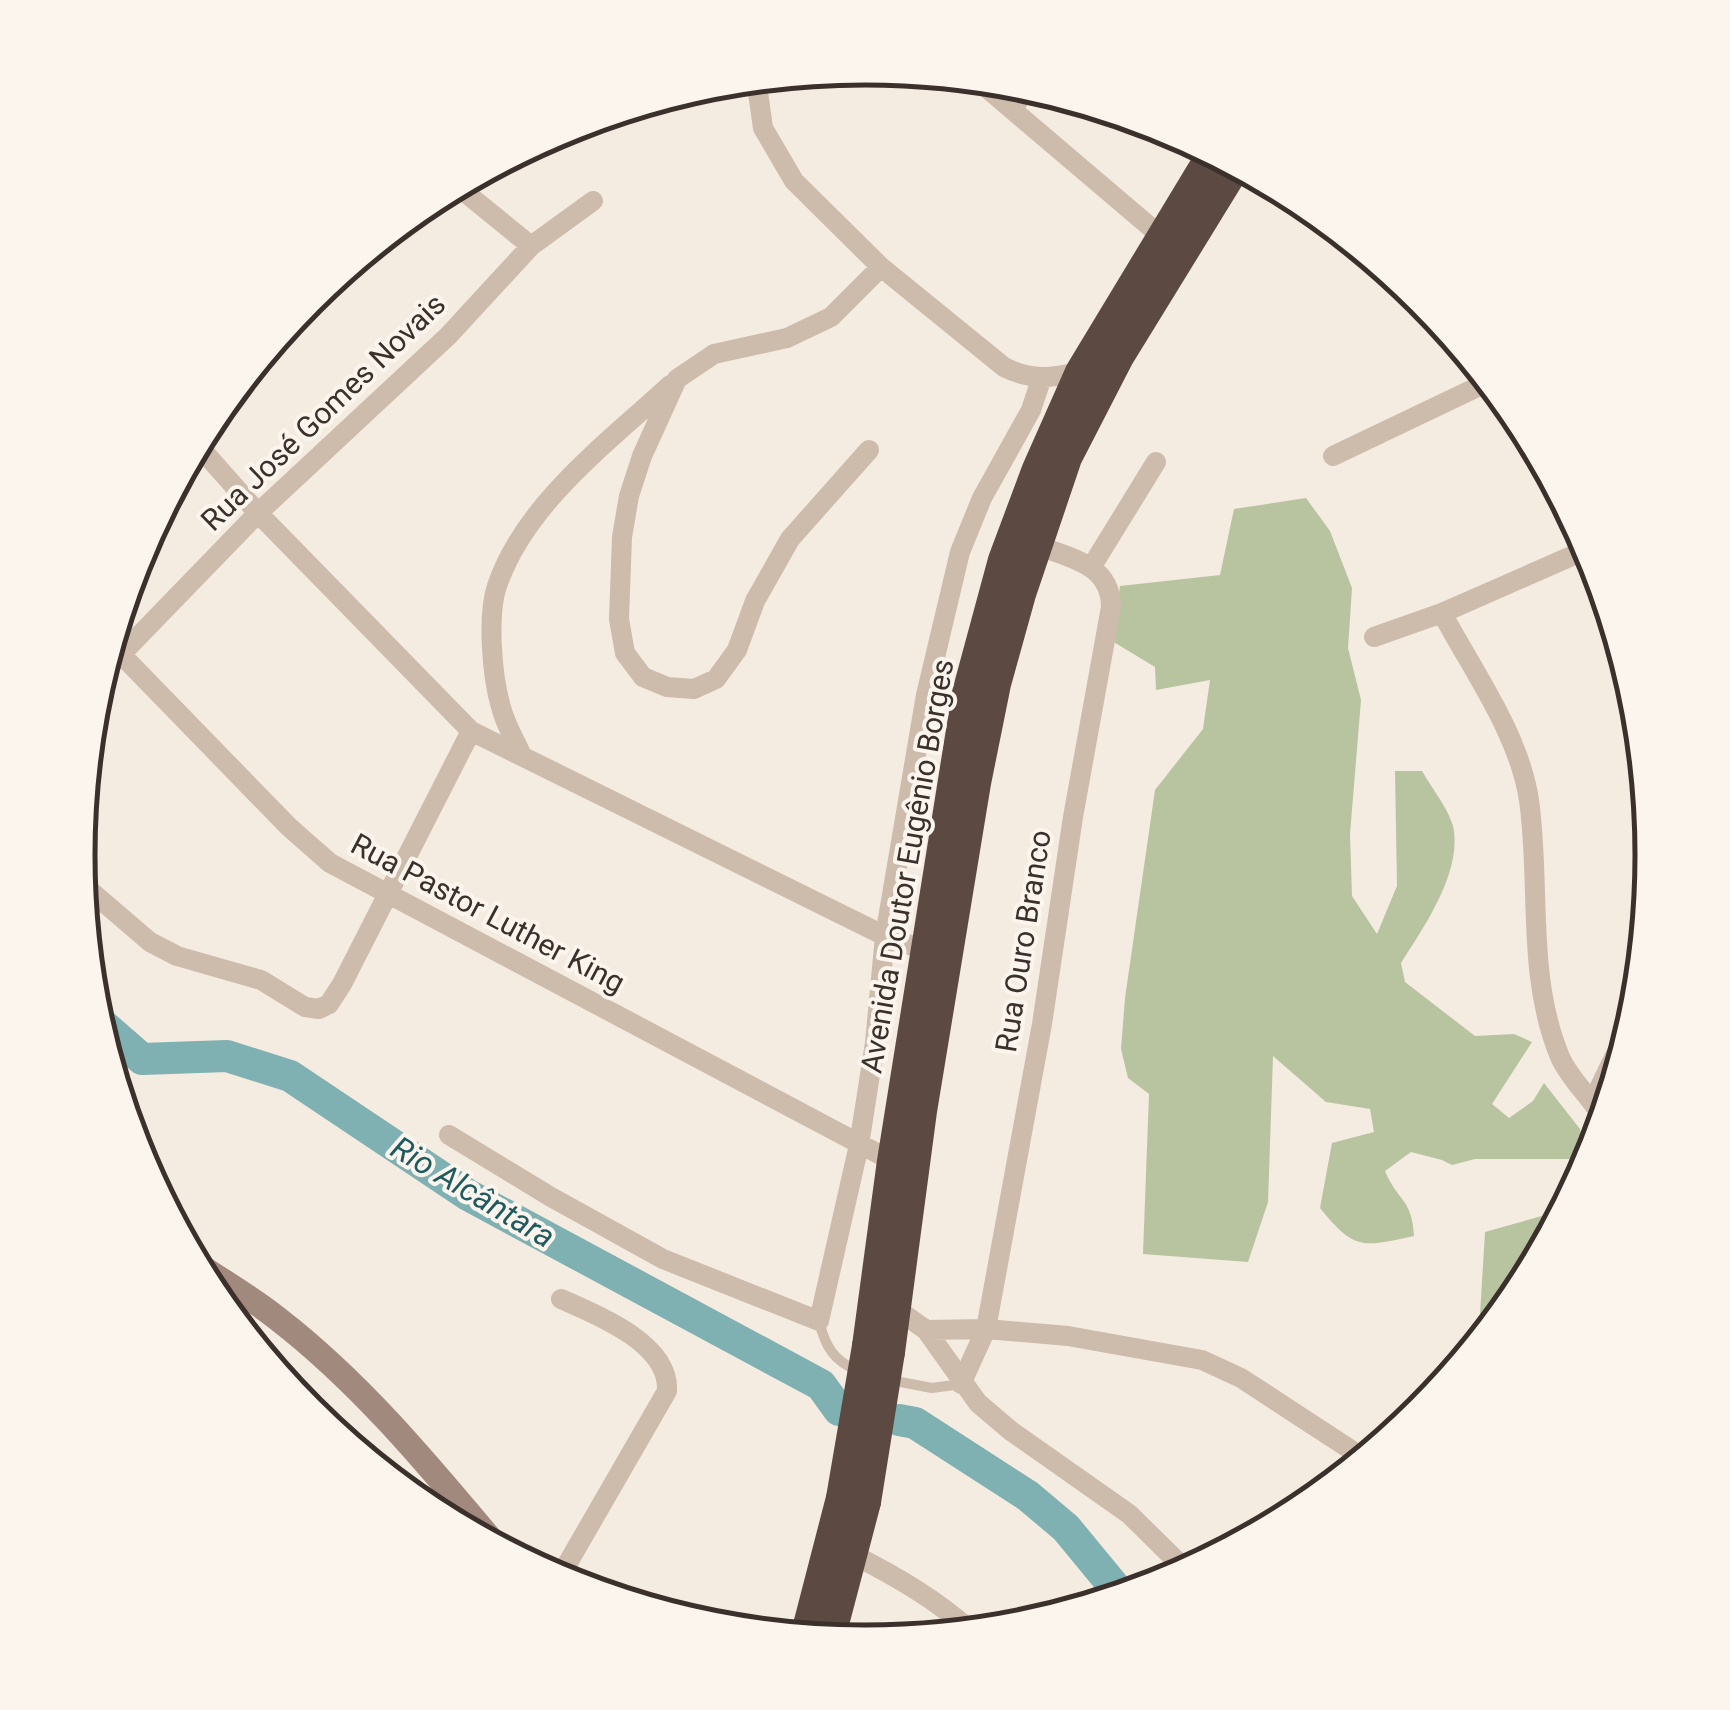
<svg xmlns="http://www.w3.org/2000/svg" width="1730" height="1710" font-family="Roboto,sans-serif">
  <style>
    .green { fill: #b8c4a0 }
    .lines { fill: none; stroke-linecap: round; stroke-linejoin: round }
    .river { stroke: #7fb0b2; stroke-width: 32 }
    .lane { stroke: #cdbbac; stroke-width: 10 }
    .street { stroke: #cdbbac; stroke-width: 20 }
    .secondary { stroke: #a18a7d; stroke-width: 25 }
    .highway { stroke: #5c4a42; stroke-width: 30 }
    .highway-bridge { stroke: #5c4a42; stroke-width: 30 }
    .labels { text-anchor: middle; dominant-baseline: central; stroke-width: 8; stroke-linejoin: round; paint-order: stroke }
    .street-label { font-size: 30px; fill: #3b302b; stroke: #fbf5ee }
    .water-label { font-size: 32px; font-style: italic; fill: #1f5a5e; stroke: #fbf5ee }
    .rim { fill: none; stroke: #3b302b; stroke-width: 5 }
  </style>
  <rect width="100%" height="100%" fill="#f4ebe1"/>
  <!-- green -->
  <path class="green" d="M1306,498L1330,531L1352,588L1348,648L1361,700L1350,834L1352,896L1377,934L1397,886L1395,771H1422C1431,787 1448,808 1453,826C1463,871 1424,927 1401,963L1405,982L1475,1036L1514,1034L1532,1042L1492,1104L1509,1118L1533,1101L1544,1083L1580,1129L1587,1159H1475L1452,1165L1442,1160L1411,1152L1385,1171C1398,1202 1412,1198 1414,1236C1362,1247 1355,1251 1320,1208L1332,1143L1374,1132L1370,1109L1326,1102L1273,1056L1268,1202L1248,1262L1143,1254L1149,1094L1128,1078L1121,1049L1125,998L1155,790L1203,729L1210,680L1156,690L1155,667L1112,641L1120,586L1220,575L1234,509Z
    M1545,1215L1560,1218L1519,1293L1483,1338L1480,1315L1485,1232Z"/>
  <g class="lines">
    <!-- river -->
    <path class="river" d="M96,1019L142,1059L227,1056L290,1076L468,1195L821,1385L839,1410
      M899,1420L915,1423L1028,1496L1066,1528L1122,1596"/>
    <!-- lane -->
    <path class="lane" d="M819,1321C825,1346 834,1362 859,1371
      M890,1380L932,1388L961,1384"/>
    <!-- street -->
    <path class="street" d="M756,78L763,128L794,181L881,267L1004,367C1032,381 1051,378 1080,372
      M975,78L1162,237
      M1013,109L1028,85
      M456,185L531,246
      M196,443L258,513L471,731L885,936L927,951
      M869,450L790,539L755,601L737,650L716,679L694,689L667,687L643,677L625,653L619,619L622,537L629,496L642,456L677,379L714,354L787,338L831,317L881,267
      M1333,456L1490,381
      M1092,566L1156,462
      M1442,613C1473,671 1519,734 1529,800C1541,886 1526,975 1560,1057C1570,1080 1592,1098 1604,1120
      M1374,637L1442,613L1590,548
      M110,643L289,827L330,863L892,1161
      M101,675L258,513L448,336L531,246L593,201
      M522,756C515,740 505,724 501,707C492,677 487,615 497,586C525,503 609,442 670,385
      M80,882L150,942L177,956L261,980L305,1007L319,1009L329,1004L342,984L471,731
      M1593,1101L1636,1012
      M449,1135L551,1197L663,1259L819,1321L859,1145L875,1043L885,936L926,695L960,552L982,498L1031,410L1041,380
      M898,1310L926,1330L978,1403L1011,1431L1129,1514L1187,1571
      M926,1330L986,1329L1068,1336L1202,1360L1241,1378L1365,1459
      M961,1384L986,1329L1042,1024L1073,817L1111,607C1111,564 1070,558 1036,545
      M854,1555C897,1577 937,1600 972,1632
      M558,1580L667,1391C670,1344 598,1315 561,1299"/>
    <!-- secondary -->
    <path class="secondary" d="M194,1262C222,1281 252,1298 278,1319C362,1384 430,1467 498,1548"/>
    <!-- highway -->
    <path class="highway" d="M867,1346L892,1161L967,693L1003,560L1037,469L1080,372L1213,152
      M890,1352L922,1111L976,783L996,684L1021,594L1067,458L1119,357L1237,165
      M805,1637L841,1498
      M830,1639L866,1502"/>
    <!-- highway-bridge -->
    <path class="highway-bridge" d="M841,1498L867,1346
      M866,1502L890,1352"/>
  </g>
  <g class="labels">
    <!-- street labels -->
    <g class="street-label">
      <text transform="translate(323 412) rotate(-44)">Rua José Gomes Novais</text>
      <text transform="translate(907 866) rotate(-80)">Avenida Doutor Eugênio Borges</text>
      <text transform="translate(488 913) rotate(28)">Rua Pastor Luther King</text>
      <text transform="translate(1023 941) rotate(-81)">Rua Ouro Branco</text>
    </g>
    <!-- water labels -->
    <g class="water-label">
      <text transform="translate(473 1192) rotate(31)">Rio Alcântara</text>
    </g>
  </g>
  <!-- crop -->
  <path d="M0 0H1730V1710H0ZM95 855a770 770 0 1 1 1540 0a770 770 0 1 1-1540 0Z" fill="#fbf5ee" fill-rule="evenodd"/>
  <path class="rim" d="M95 855a770 770 0 1 1 1540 0a770 770 0 1 1-1540 0Z"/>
</svg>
